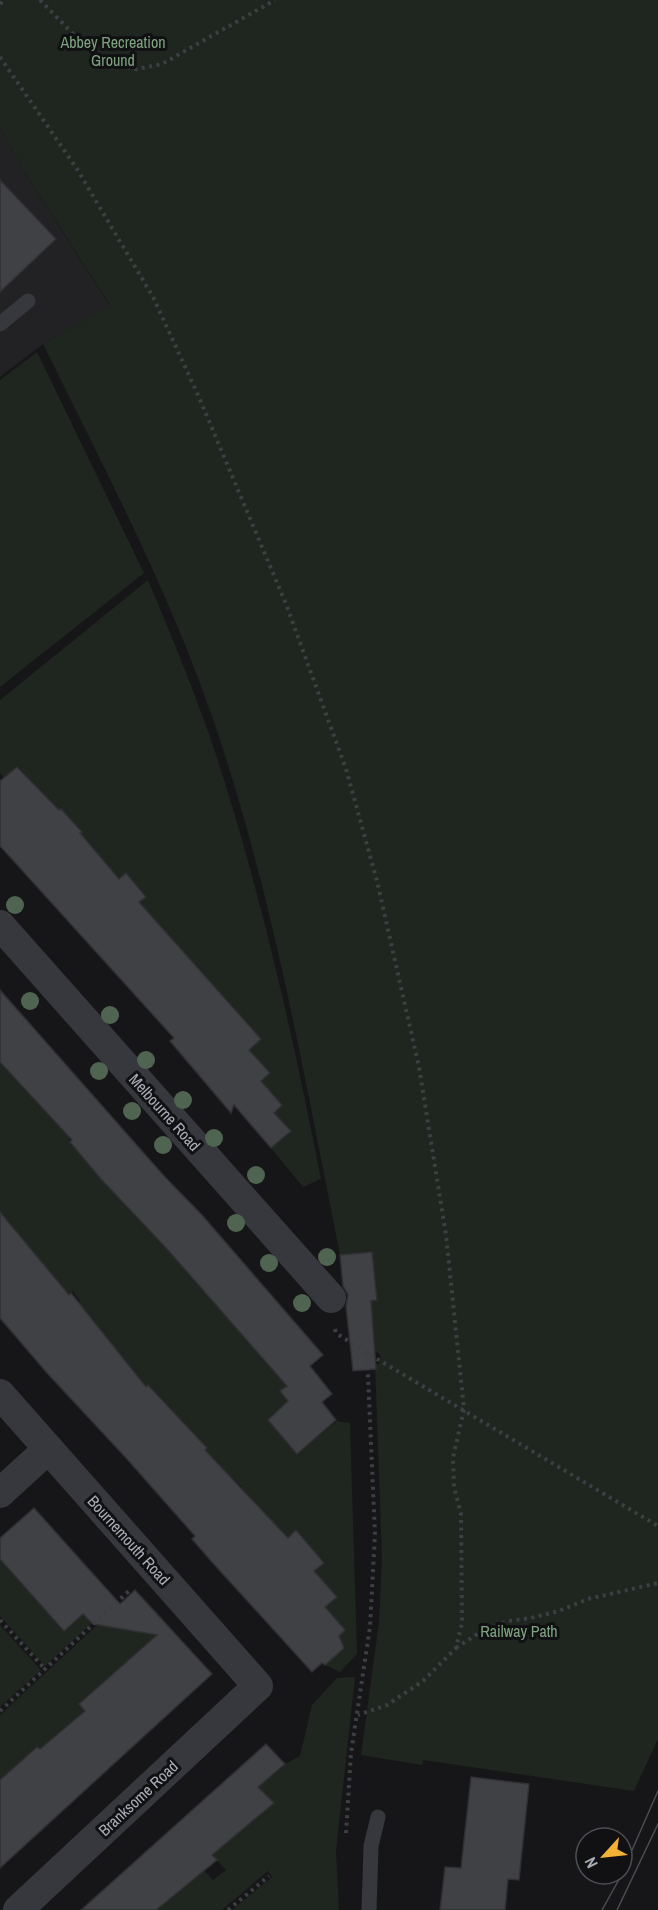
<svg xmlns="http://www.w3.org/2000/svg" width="658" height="1910" font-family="'Archivo Narrow',sans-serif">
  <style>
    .built { fill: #222225 }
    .green { fill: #1e261f }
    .building { fill: #404145; stroke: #303034; stroke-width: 1.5 }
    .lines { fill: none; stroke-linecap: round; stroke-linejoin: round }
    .path { stroke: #3d3f44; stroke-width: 4; stroke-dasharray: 3 4.5; stroke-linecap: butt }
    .service { stroke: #37383d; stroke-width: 15 }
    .minor { stroke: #37383d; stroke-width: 30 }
    .tram { stroke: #4a4c52; stroke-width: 1.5 }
    .tree { fill: #506452 }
    .labels { text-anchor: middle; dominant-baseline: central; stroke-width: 6; stroke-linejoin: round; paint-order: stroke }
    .park-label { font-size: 16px; fill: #7fa381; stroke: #111113 }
    .street-label { font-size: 16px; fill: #a8adb8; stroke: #111113 }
  </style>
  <rect width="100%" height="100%" fill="#161618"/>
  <!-- built -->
  <path class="built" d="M0,127L23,170L110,306L43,344L0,377Z"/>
  <!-- green -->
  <path class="green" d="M0,0H658V1739L634,1791L423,1760L422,1765L361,1755L379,1622L382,1558L375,1363L378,1365L381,1359L380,1354L348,1336L373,1333L371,1300H377L372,1252L340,1255C306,1085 276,912 222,746C177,606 108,476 43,344L110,305L23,170L0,127Z
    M37,352L144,573L0,687V380Z
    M148,580C174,642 200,704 220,767C263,902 294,1041 321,1179L303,1187L271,1148L287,1134L288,1128L274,1113L282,1105L261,1081L270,1073L249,1050L261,1038L139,902L145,896L126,874L119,879L80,833L82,831L61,809L57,811L18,767L4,778L0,773V700Z
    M0,1061L68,1136L70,1142L109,1188L168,1250L287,1386L281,1392L288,1401L268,1420L297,1453L337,1421L350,1423L357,1654L340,1672L325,1665L344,1648L339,1636L345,1630L325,1607L337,1596L322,1580L301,1596L294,1588L324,1562L296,1530L269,1556L278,1529L249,1497L231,1514L222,1505L242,1487L234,1479L222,1488L163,1402L149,1385L138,1394L65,1313L80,1301L73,1291L68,1295L0,1220L4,1216L0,1212Z
    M0,1559L23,1586L41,1570L64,1631L83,1614L92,1623L45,1666L0,1616Z
    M135,1590L164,1620L155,1628V1640L79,1704L92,1719L52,1739L40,1749L36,1747L15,1766L26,1778L0,1795V1715Z
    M0,1625L41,1670L0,1707Z
    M355,1677L336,1851L339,1910H232L272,1877L268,1871L222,1910H156L169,1899L168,1897L202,1868L213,1880L226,1870L212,1855L274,1803L256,1784L269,1773L272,1776L285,1764L300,1756L312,1705L337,1678Z"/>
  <!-- building -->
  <path class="building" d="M0,180L56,239L0,292Z
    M17,767L59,810L61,809L82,832L80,833L119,879L126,873L146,897L139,902L261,1039L249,1050L270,1073L261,1081L282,1105L274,1113L291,1131L271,1148L234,1105L231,1113L170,1041L174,1038L0,846V781Z
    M0,990L164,1176L202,1215L323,1355L310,1366L332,1394L322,1402L336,1420L297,1454L268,1420L288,1401L280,1391L287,1386L168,1250L101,1179L70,1142L72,1140L0,1062Z
    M0,1212L69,1295L71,1293L146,1387L148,1385L207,1448L205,1450L288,1538L296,1530L324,1563L314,1571L337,1597L325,1607L345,1630L339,1636L344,1648L325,1665L322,1663L312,1672L211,1561L192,1539L195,1536L127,1459L47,1373L0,1318Z
    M372,1252L377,1300L371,1301L376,1369L353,1371L346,1306L348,1295L343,1286L340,1255Z
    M34,1508L120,1604L135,1590L212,1674L0,1868V1780L37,1747L40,1749L85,1711L79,1704L157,1635L93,1624L83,1614L64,1631L0,1559V1538Z
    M266,1744L285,1764L258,1787L274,1803L212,1855L217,1860L156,1910H81Z
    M471,1777L529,1784L519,1880L508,1879L505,1910H440L445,1867L461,1868Z"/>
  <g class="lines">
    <!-- path -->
    <path class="path" d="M40,0L79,40L107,63L137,69L162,64L275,0
      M0,4L5,0
      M0,57L77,169L153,297L198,395L286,604L346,769L377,881L419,1067L446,1235L464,1409L453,1458L454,1487L461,1514L462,1623L456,1648L423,1681L387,1705L358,1715
      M335,1329L336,1333L367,1353L658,1526
      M0,1620L45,1669
      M456,1648L482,1631L508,1621L531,1618L559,1611L588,1599L658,1583
      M0,1711L131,1589
      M346,1833L351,1753L370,1627L375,1534L367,1353
      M228,1910L269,1876"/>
    <!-- service -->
    <path class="service" d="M0,324L28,301
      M369,1910L371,1846L378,1817"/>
    <!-- minor -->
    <path class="minor" d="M0,925L331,1298
      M0,1394L258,1686L18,1910
      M0,1493L48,1449"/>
    <!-- tram -->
    <path class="tram" d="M622,1873L658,1791
      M602,1910L622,1874
      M617,1910L658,1824"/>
  </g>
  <!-- trees -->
  <g class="tree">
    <circle cx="15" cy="905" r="9"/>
    <circle cx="30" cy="1001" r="9"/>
    <circle cx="110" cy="1015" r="9"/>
    <circle cx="146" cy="1060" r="9"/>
    <circle cx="99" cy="1071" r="9"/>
    <circle cx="183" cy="1100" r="9"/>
    <circle cx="132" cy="1111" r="9"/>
    <circle cx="214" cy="1138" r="9"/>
    <circle cx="163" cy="1145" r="9"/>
    <circle cx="256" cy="1175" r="9"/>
    <circle cx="236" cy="1223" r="9"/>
    <circle cx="327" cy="1257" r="9"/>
    <circle cx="269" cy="1263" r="9"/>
    <circle cx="302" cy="1303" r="9"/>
  </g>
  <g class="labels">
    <!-- park labels -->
    <g class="park-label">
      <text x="113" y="42">Abbey Recreation<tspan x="113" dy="18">Ground</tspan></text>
      <text x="519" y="1631">Railway Path</text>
    </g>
    <!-- street labels -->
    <g class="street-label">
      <text transform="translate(165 1112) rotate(48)">Melbourne Road</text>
      <text transform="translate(129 1540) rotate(48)">Bournemouth Road</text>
      <text transform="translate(138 1798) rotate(-43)">Branksome Road</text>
    </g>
  </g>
  <!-- north arrow -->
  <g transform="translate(604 1856) rotate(243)"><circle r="28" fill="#111113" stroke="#4d4f55" stroke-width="1.5"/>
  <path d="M0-4.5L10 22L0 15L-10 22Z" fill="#f2b134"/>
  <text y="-9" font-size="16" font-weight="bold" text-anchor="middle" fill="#a8adb8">N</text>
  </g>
</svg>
